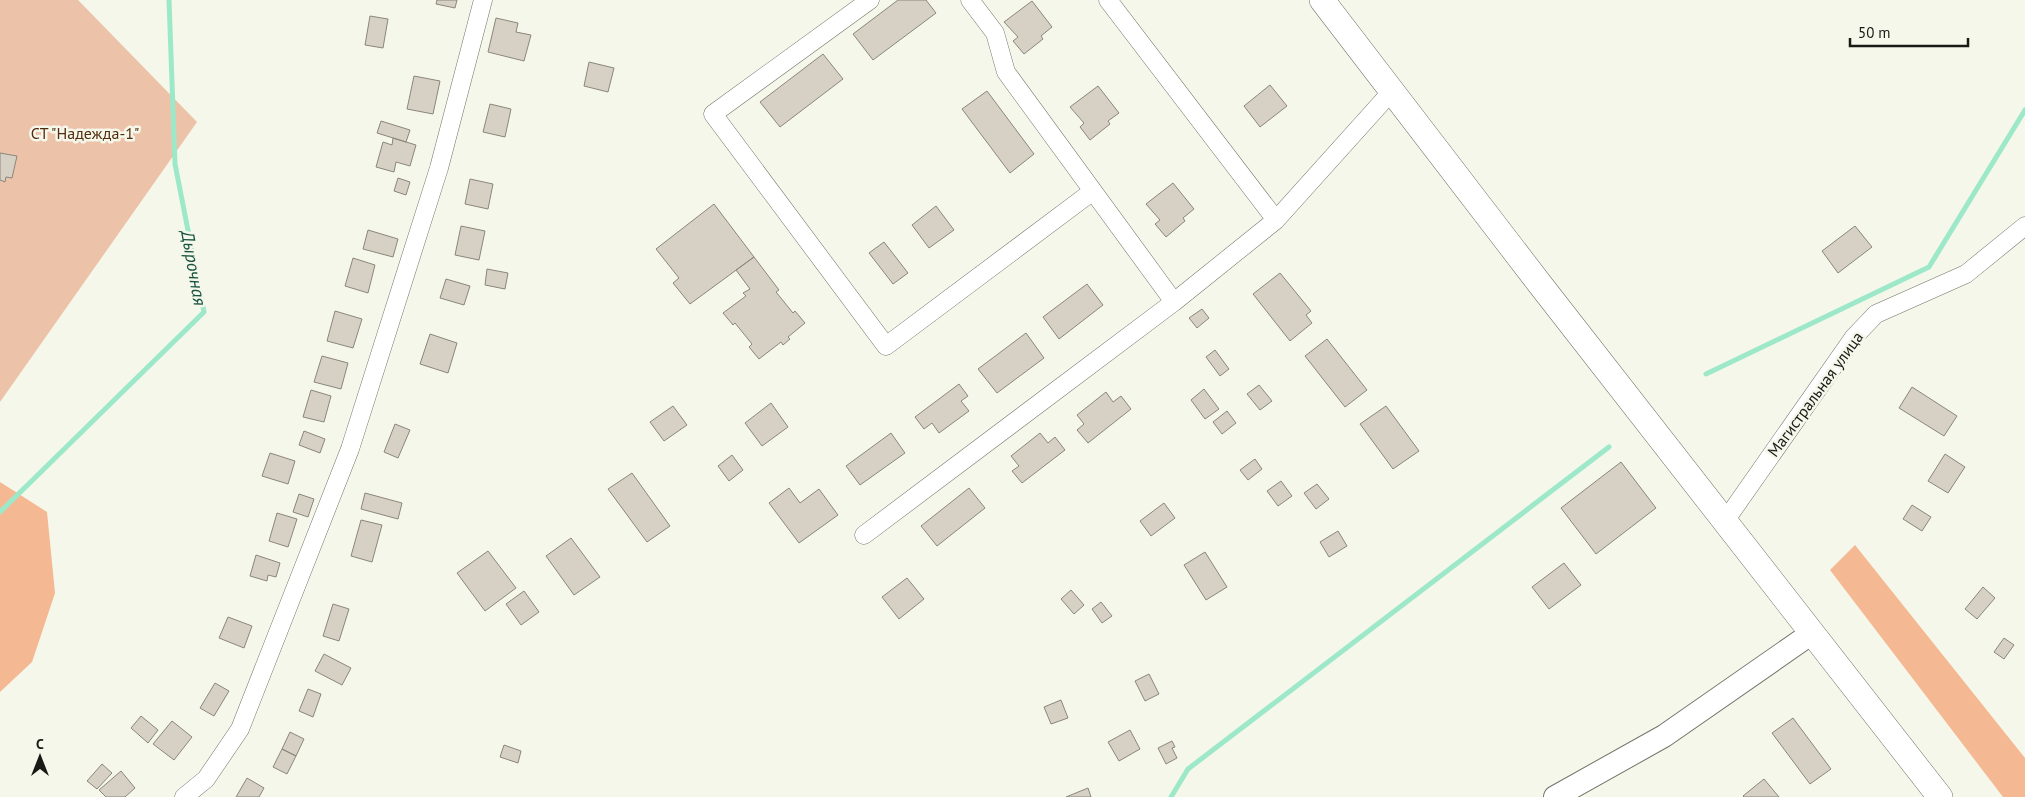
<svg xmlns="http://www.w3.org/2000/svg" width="2025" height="797" font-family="'PT Sans',sans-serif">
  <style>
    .green { fill: #ecc2a8 }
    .forest { fill: #f4b892 }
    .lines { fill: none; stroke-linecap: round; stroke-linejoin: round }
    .stream { stroke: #9ce8c9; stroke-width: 5 }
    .building { fill: #d7d1c5; stroke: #8b867b }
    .minor-casing { stroke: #737469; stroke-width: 19 }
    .tertiary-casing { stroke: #737469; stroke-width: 24 }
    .secondary-casing { stroke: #737469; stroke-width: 26 }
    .minor { stroke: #fff; stroke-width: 18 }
    .tertiary { stroke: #fff; stroke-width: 22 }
    .secondary { stroke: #fff; stroke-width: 25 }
    .labels { text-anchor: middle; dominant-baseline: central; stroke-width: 5; stroke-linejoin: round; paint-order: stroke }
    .park-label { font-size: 16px; fill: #522c0f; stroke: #f6f7eb }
    .street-label { font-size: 16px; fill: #191915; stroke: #f6f7eb }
    .water-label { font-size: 18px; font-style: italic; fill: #17533f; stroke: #f6f7eb }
  </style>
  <rect width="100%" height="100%" fill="#f6f7eb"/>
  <!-- green -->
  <path class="green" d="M0,0H78L197,122L0,402Z"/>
  <!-- forest -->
  <path class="forest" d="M0,482L47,512L55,593L32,662L0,692Z
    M1855,545L2025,758V797H2003L1830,570Z"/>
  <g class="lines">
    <!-- stream -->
    <path class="stream" d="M1706,374L1929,267L2025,110
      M0,512L204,312L175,164L169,0
      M1171,797L1188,769L1609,447"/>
  </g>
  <!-- building -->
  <path class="building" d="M437,0H457L455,8L436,4Z
    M898,0H926L936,13L873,60L853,34Z
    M1032,1L1052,27L1041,36L1043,39L1024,54L1013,41L1018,37L1004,22Z
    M370,16L388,19L383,48L365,45Z
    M496,18L518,23L516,32L531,35L524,61L488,52Z
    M823,54L843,79L780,127L760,102Z
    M589,62L614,68L608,92L584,86Z
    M414,76L440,81L433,114L407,109Z
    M1270,85L1287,106L1260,127L1244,106Z
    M1098,86L1119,113L1108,121L1110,124L1090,140L1080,127L1084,123L1070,107Z
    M987,91L1034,154L1010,173L962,109Z
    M490,104L511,109L505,137L483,132Z
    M381,121L410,130L406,142L377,133Z
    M393,138L416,145L410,166L396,162L394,172L376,167L383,142L392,145Z
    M0,153L17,156L12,178L6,177L5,182L0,180Z
    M398,178L410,182L406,195L394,191Z
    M470,179L493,184L488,209L465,204Z
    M1173,183L1194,209L1183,218L1185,221L1166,237L1155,224L1160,220L1146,204Z
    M714,204L754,257L690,304L673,283L679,278L656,249Z
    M936,206L954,230L929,248L912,225Z
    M461,226L485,231L479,260L455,255Z
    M1855,226L1872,247L1838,273L1822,251Z
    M368,230L398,239L393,257L363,249Z
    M884,242L908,273L893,284L869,253Z
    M754,257L779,290L776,292L793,313L795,311L805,323L788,337L790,339L783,345L781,342L759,359L749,347L752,344L735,323L733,325L723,313L746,296L743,293L750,289L736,270Z
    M353,258L375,265L368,293L345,286Z
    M487,269L508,273L505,289L485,285Z
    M1280,273L1311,311L1306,315L1312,323L1290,341L1253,294Z
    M446,279L470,286L464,305L440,298Z
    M1087,284L1103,305L1059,339L1043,317Z
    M1202,309L1209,318L1197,328L1189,318Z
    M335,311L362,319L353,348L327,341Z
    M1026,333L1044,358L997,393L978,369Z
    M430,334L457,343L448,373L420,364Z
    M1327,339L1367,390L1345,407L1305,356Z
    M1215,350L1229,369L1220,376L1206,357Z
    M322,356L348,363L341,389L314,382Z
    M959,384L968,396L961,401L969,411L939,433L932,423L924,429L915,417Z
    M1259,385L1272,401L1260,410L1247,394Z
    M1912,387L1957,416L1944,436L1899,408Z
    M1204,389L1219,409L1205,419L1191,400Z
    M311,390L331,396L324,422L303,417Z
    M1106,392L1113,402L1121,396L1131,409L1088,443L1077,430L1084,424L1077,415Z
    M771,403L788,427L762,446L745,423Z
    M673,406L687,425L664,441L650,422Z
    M1386,406L1419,451L1393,469L1360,424Z
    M1227,411L1236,423L1222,434L1213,422Z
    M395,424L410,430L398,458L384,452Z
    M304,431L325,439L320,453L299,445Z
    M891,433L905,453L860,485L846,466Z
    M1040,433L1048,443L1055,437L1065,450L1022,483L1012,471L1019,466L1011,456Z
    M270,453L295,461L288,484L262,476Z
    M1945,454L1965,467L1948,493L1928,481Z
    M732,455L743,470L729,481L718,466Z
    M1255,459L1262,469L1248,480L1240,470Z
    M1621,462L1656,508L1596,554L1561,508Z
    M632,473L670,526L647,542L608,489Z
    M1281,481L1292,496L1278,506L1267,491Z
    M1317,484L1329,499L1316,509L1304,493Z
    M789,488L800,503L819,489L838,515L799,543L769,503Z
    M969,488L985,508L937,546L921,526Z
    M365,493L402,503L398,519L361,509Z
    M299,494L314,499L308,517L293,512Z
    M1164,503L1175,518L1151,536L1140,521Z
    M1912,505L1931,517L1922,531L1903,519Z
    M277,513L297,519L288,547L269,541Z
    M361,520L382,525L372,562L351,556Z
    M1338,531L1347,546L1329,557L1320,542Z
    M571,538L600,577L574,595L546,556Z
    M488,551L516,588L485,611L457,573Z
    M1205,552L1227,587L1206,600L1184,565Z
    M256,555L280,563L276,577L268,575L267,581L250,576Z
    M1564,563L1581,585L1549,609L1532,587Z
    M907,578L924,599L899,619L882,597Z
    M1983,587L1995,598L1977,619L1965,609Z
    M1071,590L1084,605L1074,614L1061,599Z
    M524,591L539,612L521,625L506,604Z
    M1101,602L1112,616L1102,623L1092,609Z
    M333,604L349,609L339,641L323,636Z
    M228,617L252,626L244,648L219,638Z
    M2004,638L2014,645L2004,659L1994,652Z
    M324,654L351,668L342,685L315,671Z
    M1149,674L1159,694L1145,701L1135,681Z
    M215,683L229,691L214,716L200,708Z
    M308,689L321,694L313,717L299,711Z
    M1061,700L1068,718L1051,724L1044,707Z
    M141,716L158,730L148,743L131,728Z
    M1793,718L1831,769L1810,784L1772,733Z
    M172,721L192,737L174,760L153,744Z
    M1130,730L1140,749L1119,761L1108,742Z
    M290,732L304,739L296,756L282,749Z
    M1172,741L1175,747L1172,748L1177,758L1166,764L1158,748Z
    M504,745L521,751L518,763L500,757Z
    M282,749L296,756L287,774L273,767Z
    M102,764L112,773L97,789L87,781Z
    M121,771L135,788L125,797H106L99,790Z
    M247,778L264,788L259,797H236Z
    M1764,779L1779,797H1744L1743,796Z
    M1088,788L1091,797H1066Z"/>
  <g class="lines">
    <!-- minor casing -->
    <g class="minor-casing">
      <path id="minor" d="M870,0L713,114L886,346L1093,191
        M970,0L995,33L1006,72L1174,302
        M1108,0L1276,220
        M1725,521L1854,337L1876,314L1966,274L2025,226
        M864,535L1174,302L1276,220L1392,91
        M184,797L206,779L240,729L350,449L439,168L483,0"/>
    </g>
    <!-- tertiary casing -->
    <g class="tertiary-casing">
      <path id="tertiary" d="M1555,797L1664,736L1812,633"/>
    </g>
    <!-- secondary casing -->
    <g class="secondary-casing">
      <path id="secondary" d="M1322,0L1539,283L1940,797"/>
    </g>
    <!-- minor -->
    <use href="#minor" class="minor"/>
    <!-- tertiary -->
    <use href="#tertiary" class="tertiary"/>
    <!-- secondary -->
    <use href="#secondary" class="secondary"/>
  </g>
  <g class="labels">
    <!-- park labels -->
    <g class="park-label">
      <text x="85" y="133">СТ "Надежда-1"</text>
    </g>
    <!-- street labels -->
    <g class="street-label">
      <text transform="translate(1815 394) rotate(-54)">Магистральная улица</text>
    </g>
    <!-- water labels -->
    <g class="water-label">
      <text transform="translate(194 268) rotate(80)">Дырочная</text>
    </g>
  </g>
  <!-- north arrow -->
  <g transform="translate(40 757)" stroke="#f6f7eb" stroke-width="4" paint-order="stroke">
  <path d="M0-4L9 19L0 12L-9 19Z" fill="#191915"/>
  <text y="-8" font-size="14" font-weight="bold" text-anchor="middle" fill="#191915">С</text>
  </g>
  <!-- scale -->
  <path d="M1850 38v8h118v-8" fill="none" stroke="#191915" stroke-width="2.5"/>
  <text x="1858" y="38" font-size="15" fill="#191915" stroke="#f6f7eb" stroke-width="4" paint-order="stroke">50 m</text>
</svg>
